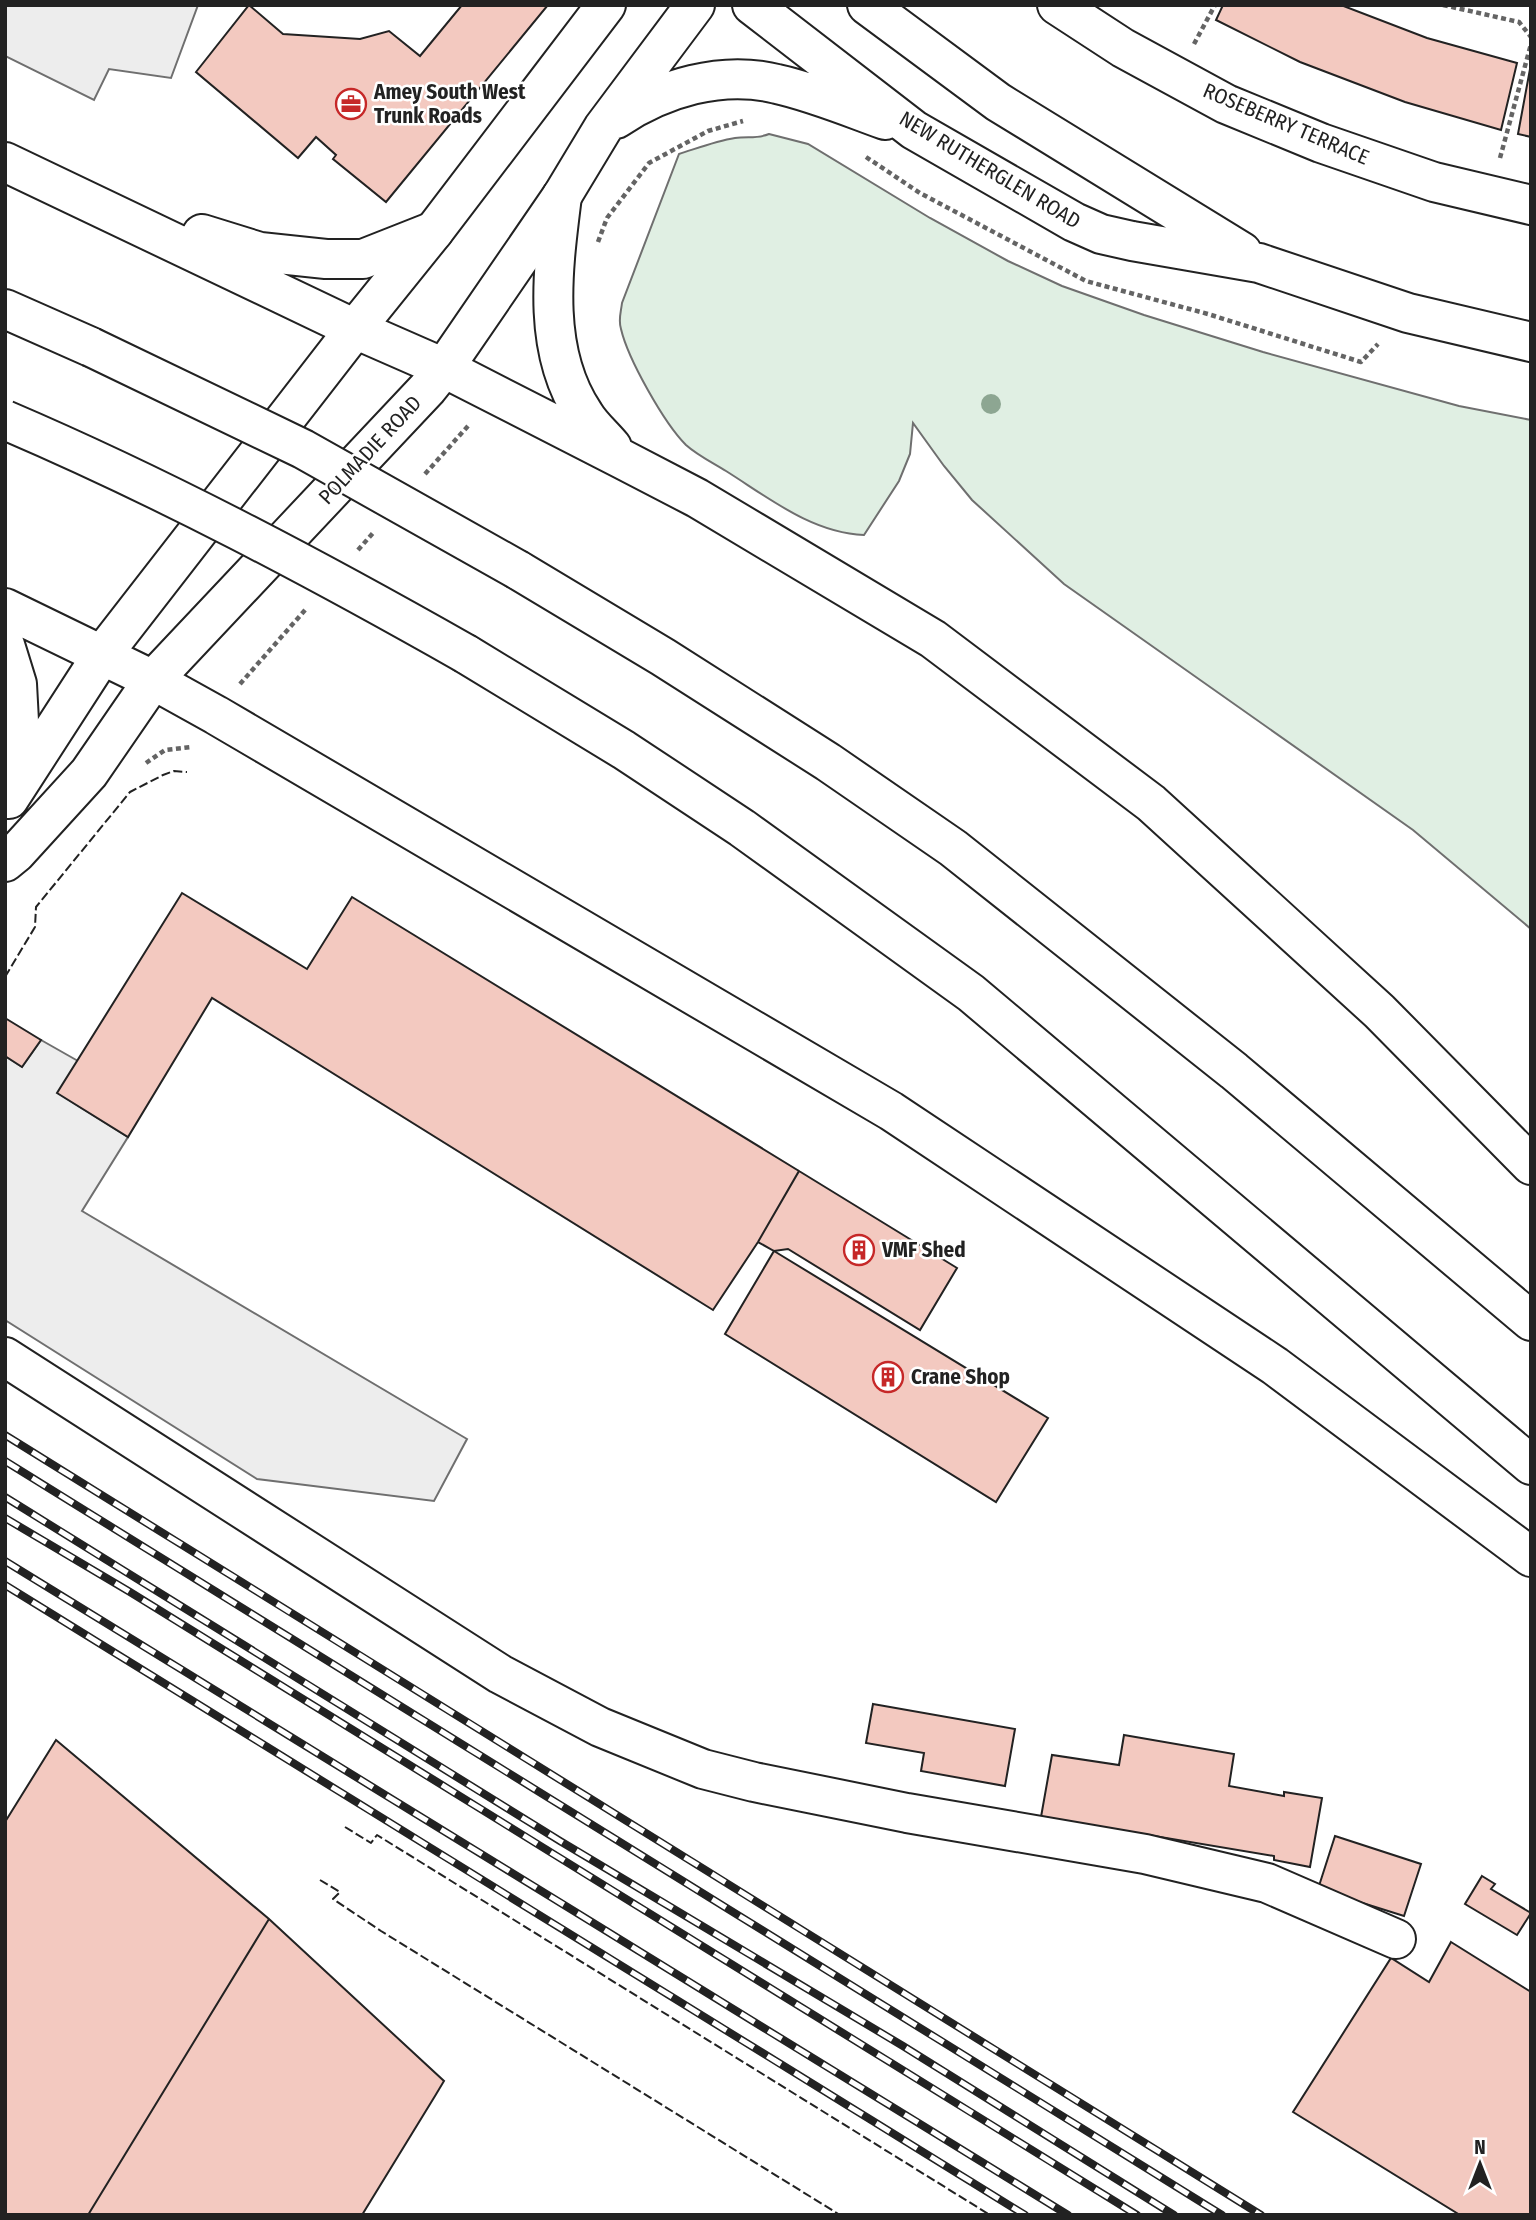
<svg xmlns="http://www.w3.org/2000/svg" width="1536" height="2220" font-family="'Fira Sans Condensed',sans-serif">
  <style>
    .green { fill: #e0efe3; stroke: #6f6f6f; stroke-width: 2 }
    .parking { fill: #ededed; stroke: #6f6f6f; stroke-width: 2 }
    .building { fill: #f3c9c0; stroke: #222; stroke-width: 2 }
    .lines { fill: none; stroke-linecap: round; stroke-linejoin: round }
    .minor-casing { stroke: #222; stroke-width: 42 }
    .major-casing { stroke: #222; stroke-width: 42 }
    .highway-casing { stroke: #222; stroke-width: 42 }
    .path { stroke: #646464; stroke-width: 4.5; stroke-dasharray: 5 3.5; stroke-linecap: butt }
    .minor { stroke: #fff; stroke-width: 38 }
    .major { stroke: #fff; stroke-width: 38 }
    .highway { stroke: #fff; stroke-width: 38 }
    .rail-casing { stroke: #222; stroke-width: 8 }
    .rail { stroke: #fff; stroke-width: 5; stroke-dasharray: 16; stroke-linecap: butt }
    .highway-bridge-casing { stroke: #222; stroke-width: 42; stroke-linecap: butt }
    .highway-bridge { stroke: #fff; stroke-width: 38 }
    .fence { stroke: #222; stroke-width: 2; stroke-dasharray: 9 3.5; stroke-linecap: butt }
    .tree { fill: #8da692 }
    .labels { text-anchor: middle; dominant-baseline: central; stroke-width: 5; stroke-linejoin: round; paint-order: stroke }
    .poi-label { font-size: 21px; font-weight: bold; fill: #222; stroke: #fff; text-anchor: start }
    .street-label { font-size: 21px; fill: #222; stroke: #fff }
  </style>
  <rect width="100%" height="100%" fill="#fff"/>
  <!-- green -->
  <path class="green" d="M769,134L808,144L930,218L1008,261L1062,286L1144,315L1263,352L1459,406L1531,420V929L1413,830L1064,584L972,500L944,466L913,423L910,454L899,481L864,535C812,533 769,498 726,471C713,463 697,455 686,445C664,423 628,359 621,329C618,320 621,312 622,303L679,154C698,148 716,141 735,138C747,136 758,139 769,134Z"/>
  <!-- parking -->
  <path class="parking" d="M5,5H198L171,78L109,69L94,100L5,56Z
    M41,1040L78,1061L58,1093L128,1137L82,1211L467,1439L434,1501L257,1479L5,1320V1056L22,1067Z"/>
  <!-- building -->
  <path class="building" d="M249,5L283,34L360,39L389,31L420,56L462,5H548L386,202L333,159L336,155L316,137L298,158L196,72Z
    M1223,5H1341L1427,38L1517,63L1501,130L1405,102L1300,62L1216,20Z
    M1530,69H1531V137L1518,134Z
    M182,893L307,969L352,897L799,1171L758,1242L713,1310L212,998L128,1137L57,1093Z
    M5,1018L41,1040L22,1067L5,1056Z
    M799,1171L957,1268L920,1330L788,1249L774,1251L758,1242Z
    M774,1251L1048,1418L996,1502L725,1334Z
    M873,1704L1015,1729L1005,1786L921,1771L924,1753L866,1743Z
    M1124,1735L1234,1754L1229,1786L1284,1796V1792L1322,1798L1310,1867L1274,1860V1856L1041,1817L1052,1755L1119,1765Z
    M56,1740L269,1919L88,2215H5V1822Z
    M1335,1836L1421,1864L1404,1916L1318,1889Z
    M1482,1876L1495,1884L1491,1889L1531,1913L1517,1935L1465,1904Z
    M269,1919L444,2081L435,2096L362,2215H88Z
    M1451,1942L1531,1992V2215H1460L1293,2112L1391,1958L1429,1982Z"/>
  <g class="lines">
    <!-- minor casing -->
    <g class="minor-casing">
      <path id="minor" d="M1057,5L1123,48L1226,104L1321,143L1434,182L1531,205
        M5,1357L500,1674L600,1727L703,1769L754,1782L907,1813L1145,1854L1267,1883L1396,1939"/>
    </g>
    <!-- major casing -->
    <g class="major-casing">
      <path id="major" d="M752,5L914,130L1074,222L1101,234L1132,241L1259,263L1408,313L1531,342
        M867,5L998,102L1242,252
        M616,119C662,88 722,70 777,84C813,92 849,107 885,120
        M9,799L102,655L355,329L434,231L606,5
        M5,862L16,853L89,773L153,680L428,388L444,368L562,196L603,128L695,5"/>
    </g>
    <!-- highway casing -->
    <g class="highway-casing">
      <path id="highway" d="M5,162L355,329L444,368L622,459L697,498L933,639L1151,803L1379,1011L1531,1165
        M562,196C553,268 541,350 584,414C591,426 603,436 612,447
        M202,234L260,252L326,259H363L434,231
        M5,309L91,347
        M518,570L663,657L828,762L953,848L1234,1071L1531,1321
        M5,608L153,680L216,715L891,1111L1275,1366L1531,1557
        M5,645L17,684L20,740L9,798
        M466,654L624,750L742,828L971,993L1531,1465"/>
    </g>
    <!-- path -->
    <path class="path" d="M1443,5L1519,22L1531,37
      M1194,44L1215,5
      M866,157L920,193L1086,281L1208,314L1361,362L1378,344
      M1500,158L1531,44
      M598,242L607,218L649,163L708,131L743,121
      M425,474L468,426
      M358,550L373,533
      M240,684L306,609
      M146,763L165,750L192,747"/>
    <!-- minor -->
    <use href="#minor" class="minor"/>
    <!-- major -->
    <use href="#major" class="major"/>
    <!-- highway -->
    <use href="#highway" class="highway"/>
    <!-- rail casing -->
    <g class="rail-casing">
      <path id="rail" d="M5,1435L1261,2215
        M5,1461L1222,2215
        M5,1497L560,1841L903,2046L1174,2215
        M5,1518L130,1592L1137,2215
        M5,1561L1068,2215
        M5,1585L1025,2215"/>
    </g>
    <!-- rail -->
    <use href="#rail" class="rail"/>
    <!-- highway-bridge casing -->
    <g class="highway-bridge-casing">
      <path id="highway-bridge" d="M91,347L303,449L518,570
        M5,420C164,488 316,569 466,654"/>
    </g>
    <!-- highway-bridge -->
    <use href="#highway-bridge" class="highway-bridge"/>
    <!-- fence -->
    <path class="fence" d="M5,977L35,927L36,907L130,792L163,775L174,771L187,772
      M345,1827L371,1843L377,1835L990,2215
      M320,1880L340,1892L333,1899L381,1931L840,2215"/>
  </g>
  <!-- trees -->
  <circle class="tree" cx="991" cy="404" r="10"/>
  <!-- icons -->
  <defs>
    <g id="office-ring" transform="scale(1.575)"><circle r="9.5" fill="#fff" stroke="#c62828" stroke-width="1.5"/><path d="M-6-3h4V-5.5h4V-3h4V5H-6ZM-1-4.5V-3h2v-1.5ZM-6 0V1H6V0Z" fill="#c62828"/></g>
    <g id="building-ring" transform="scale(1.575)"><circle r="9.5" fill="#fff" stroke="#c62828" stroke-width="1.5"/><path d="M-4-6H4V6H1V3H-1V6H-4ZM-2.5-4.3h1.7v1.8h-1.7ZM.8-4.3h1.7v1.8H.8ZM-2.5-1h1.7V.8h-1.7ZM.8-1h1.7V.8H.8Z" fill="#c62828"/></g>
  </defs>
  <g fill-rule="evenodd">
    <use href="#office-ring" x="351" y="104"/>
    <use href="#building-ring" x="859" y="1250"/>
    <use href="#building-ring" x="888" y="1377"/>
  </g>
  <g class="labels">
    <!-- poi labels -->
    <g class="poi-label">
      <text x="374" y="92">Amey South West<tspan x="374" dy="24">Trunk Roads</tspan></text>
      <text x="882" y="1250">VMF Shed</text>
      <text x="911" y="1377">Crane Shop</text>
    </g>
    <!-- street labels -->
    <g class="street-label">
      <text transform="translate(1286 124) rotate(23)">ROSEBERRY TERRACE</text>
      <text transform="translate(990 170) rotate(31)">NEW RUTHERGLEN ROAD</text>
      <text transform="translate(370 450) rotate(-47)">POLMADIE ROAD</text>
    </g>
  </g>
  <!-- border -->
  <rect width="1536" height="2220" fill="none" stroke="#222222" stroke-width="14"/>
  <!-- north arrow -->
  <g transform="translate(1480 2164)" stroke="#ffffff" stroke-width="5" paint-order="stroke">
  <path d="M0-5L12 26L0 18L-12 26Z" fill="#222222"/>
  <text y="-10" font-size="19" font-weight="bold" text-anchor="middle" fill="#222222">N</text>
  </g>
</svg>
